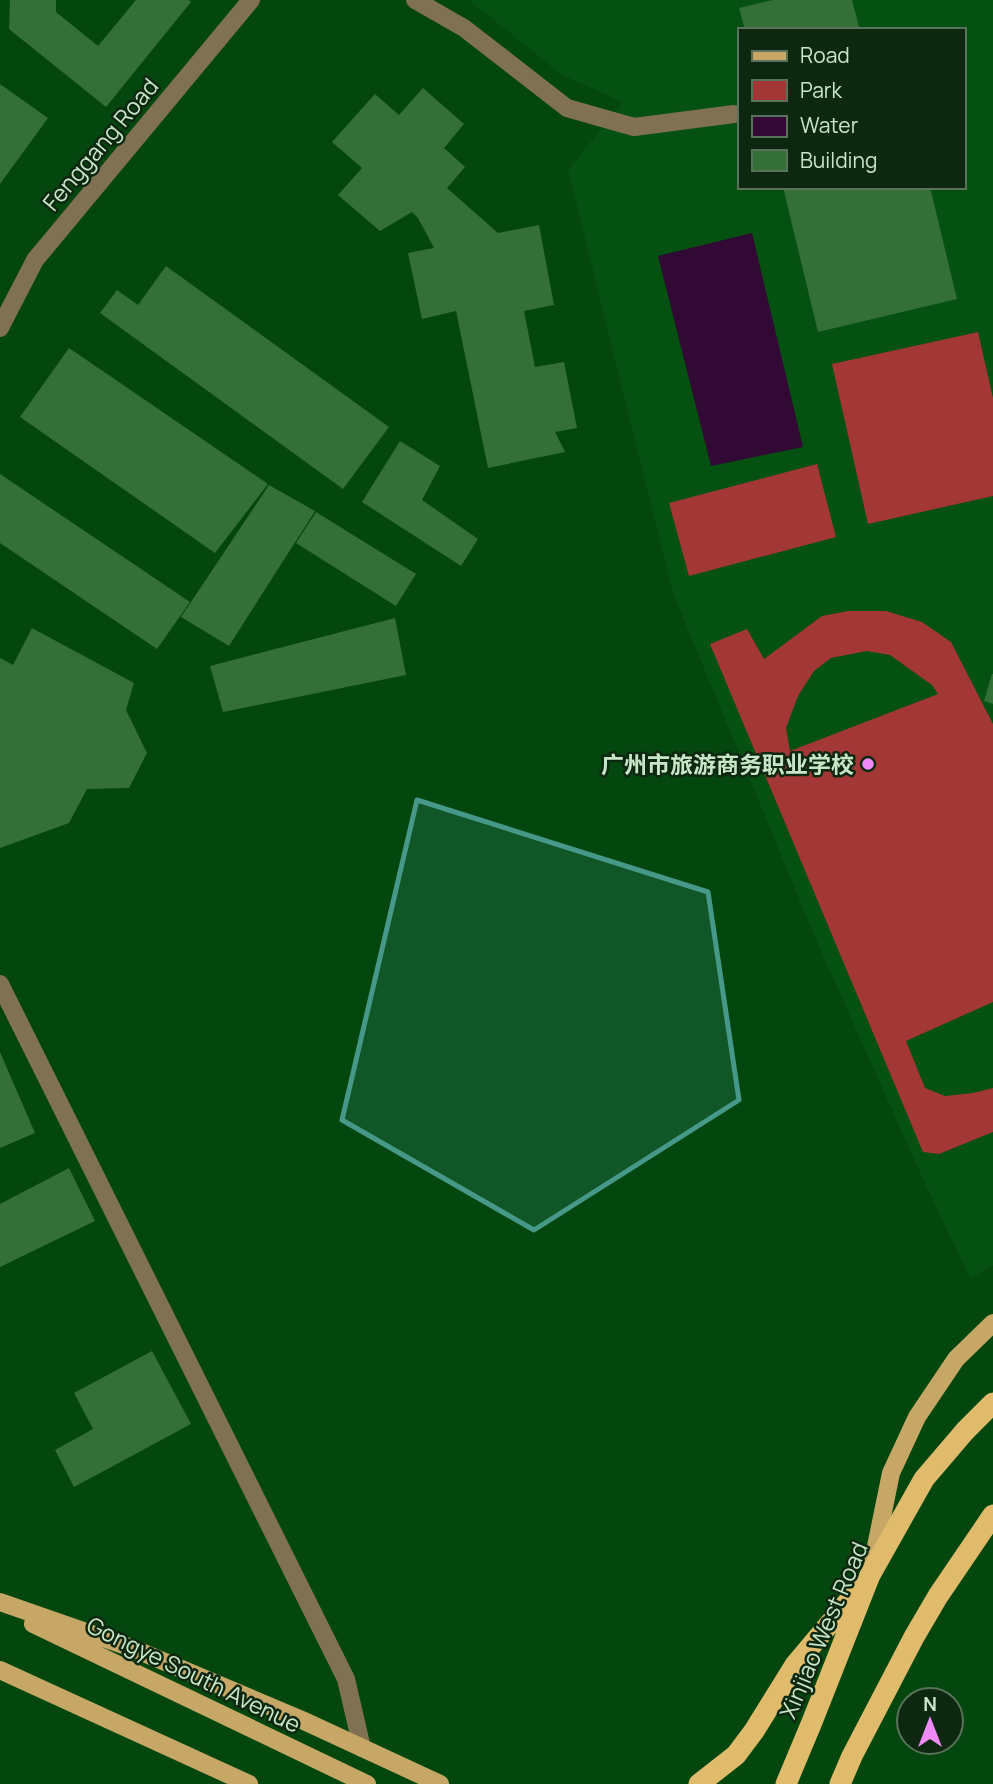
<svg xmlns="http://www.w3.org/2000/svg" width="993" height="1784" font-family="Manrope,'Noto Sans SC',sans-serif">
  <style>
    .built { fill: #045111; fill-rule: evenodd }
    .green { fill: #a33736; fill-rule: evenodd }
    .water { fill: #310934 }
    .building { fill: #346f37 }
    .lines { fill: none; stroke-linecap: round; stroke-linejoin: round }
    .minor { stroke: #807153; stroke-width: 18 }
    .major { stroke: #c6a766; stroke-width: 18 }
    .highway { stroke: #e1bb6c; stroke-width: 21 }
    .marked { fill: #469889; fill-opacity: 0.2; stroke: #469889; stroke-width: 5; stroke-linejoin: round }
    .poi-dot { fill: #ef8bf6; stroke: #0e2710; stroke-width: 2.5 }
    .labels { text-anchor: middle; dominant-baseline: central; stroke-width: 5; stroke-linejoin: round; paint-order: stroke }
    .street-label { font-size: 23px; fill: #c7e6c7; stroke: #0e2710 }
    .poi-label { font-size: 23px; font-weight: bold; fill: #c7e6c7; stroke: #0e2710; text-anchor: end }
  </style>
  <rect width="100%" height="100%" fill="#04470e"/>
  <!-- built -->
  <path class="built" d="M469,0H993V1265L970,1278L922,1177L814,935L673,593L568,170L623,102L562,75ZM739,30H963V187H739Z"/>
  <!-- green -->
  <path class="green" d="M978,332L993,398V496L868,524L832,364Z
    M817,464L836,537L689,576L669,503Z
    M848,611H886L922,622L951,642L993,724V1002L906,1041L925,1088L945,1096L973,1093L993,1088V1132L939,1154L923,1152L710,644L747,629L764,659L822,616ZM867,651L890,655L932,685L938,694L790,751L786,728L798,696L814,671L831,658Z"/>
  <!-- water -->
  <path class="water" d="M752,233L803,447L711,466L658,256Z"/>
  <!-- building -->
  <path class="building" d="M10,0H56V12L98,46L136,0H189L191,2L106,107L9,29Z
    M773,0H852L860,30H745L739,8Z
    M0,84L48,118L0,184Z
    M423,88L464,124L444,148L465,167L447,188L498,233L539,225L554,305L524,311L535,367L564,362L577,428L555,432L565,452L488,468L456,311L422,319L408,253L434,248L418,218L412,212L380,231L338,195L362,168L332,142L375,94L399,115Z
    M783,187H930L957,299L818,332Z
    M166,266L389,427L343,489L100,313L117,290L138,305Z
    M69,348L268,484L215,553L20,417Z
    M400,441L440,466L422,500L478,539L461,566L362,502Z
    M0,474L190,602L157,649L0,543Z
    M269,485L315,511L229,646L181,617Z
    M316,512L416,574L396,606L296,543Z
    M395,618L406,675L223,712L210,666Z
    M32,628L134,683L126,710L147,753L129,788L87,789L69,823L0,848V658L13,665Z
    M992,674H993V704L984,701Z
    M0,1052L35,1133L0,1148Z
    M69,1168L95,1221L0,1267V1204Z
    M152,1351L191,1424L74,1487L55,1450L93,1429L74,1393Z"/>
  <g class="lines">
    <!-- minor -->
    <path class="minor" d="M415,0L464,28L567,108L634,127L734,114
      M0,328L35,260L251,0
      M0,984L346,1679L362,1748"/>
    <!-- major -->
    <path class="major" d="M873,1561L891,1473L917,1417L956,1359L993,1323
      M0,1602L132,1648L302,1720L440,1784
      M33,1624L367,1784
      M0,1670L249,1784"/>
    <!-- highway -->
    <path class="highway" d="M699,1784L736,1755L754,1731L795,1665L858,1590
      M786,1784L812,1722L870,1575L924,1479L965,1431L993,1403
      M840,1784L852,1756L914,1637L938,1596L993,1515"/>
  </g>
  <!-- marked area -->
  <path class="marked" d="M417,800L708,892L739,1100L534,1230L342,1120Z"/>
  <!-- markers -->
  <circle class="poi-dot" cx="868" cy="764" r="7"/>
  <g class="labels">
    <!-- street labels -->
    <g class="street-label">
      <text transform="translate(100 144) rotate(-50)">Fenggang Road</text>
      <text transform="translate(823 1630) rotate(-67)">Xinjiao West Road</text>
      <text transform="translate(194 1674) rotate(26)">Gongye South Avenue</text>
    </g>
    <!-- poi labels -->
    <g class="poi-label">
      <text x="854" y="764">广州市旅游商务职业学校</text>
    </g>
  </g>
  <!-- legend -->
  <rect x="738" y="28" width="228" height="161" fill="#0e2710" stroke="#587359" stroke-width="2"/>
  <rect x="752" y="51" width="35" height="10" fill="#c6a766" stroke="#587359" stroke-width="2"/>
  <text x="800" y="63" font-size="21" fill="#c7e6c7">Road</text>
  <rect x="752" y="80" width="35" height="21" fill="#a33736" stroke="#587359" stroke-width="2"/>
  <text x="800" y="98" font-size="21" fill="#c7e6c7">Park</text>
  <rect x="752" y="116" width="35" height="21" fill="#310934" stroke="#587359" stroke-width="2"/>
  <text x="800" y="133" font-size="21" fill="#c7e6c7">Water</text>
  <rect x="752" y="150" width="35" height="21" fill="#346f37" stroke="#587359" stroke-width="2"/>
  <text x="800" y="168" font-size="21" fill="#c7e6c7">Building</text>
  <!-- north arrow -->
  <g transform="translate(930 1721)"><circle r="33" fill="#0e2710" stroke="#587359" stroke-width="2"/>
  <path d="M0-5L12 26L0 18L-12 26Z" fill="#ef8bf6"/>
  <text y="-10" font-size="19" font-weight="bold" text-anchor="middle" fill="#c7e6c7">N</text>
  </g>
</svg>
